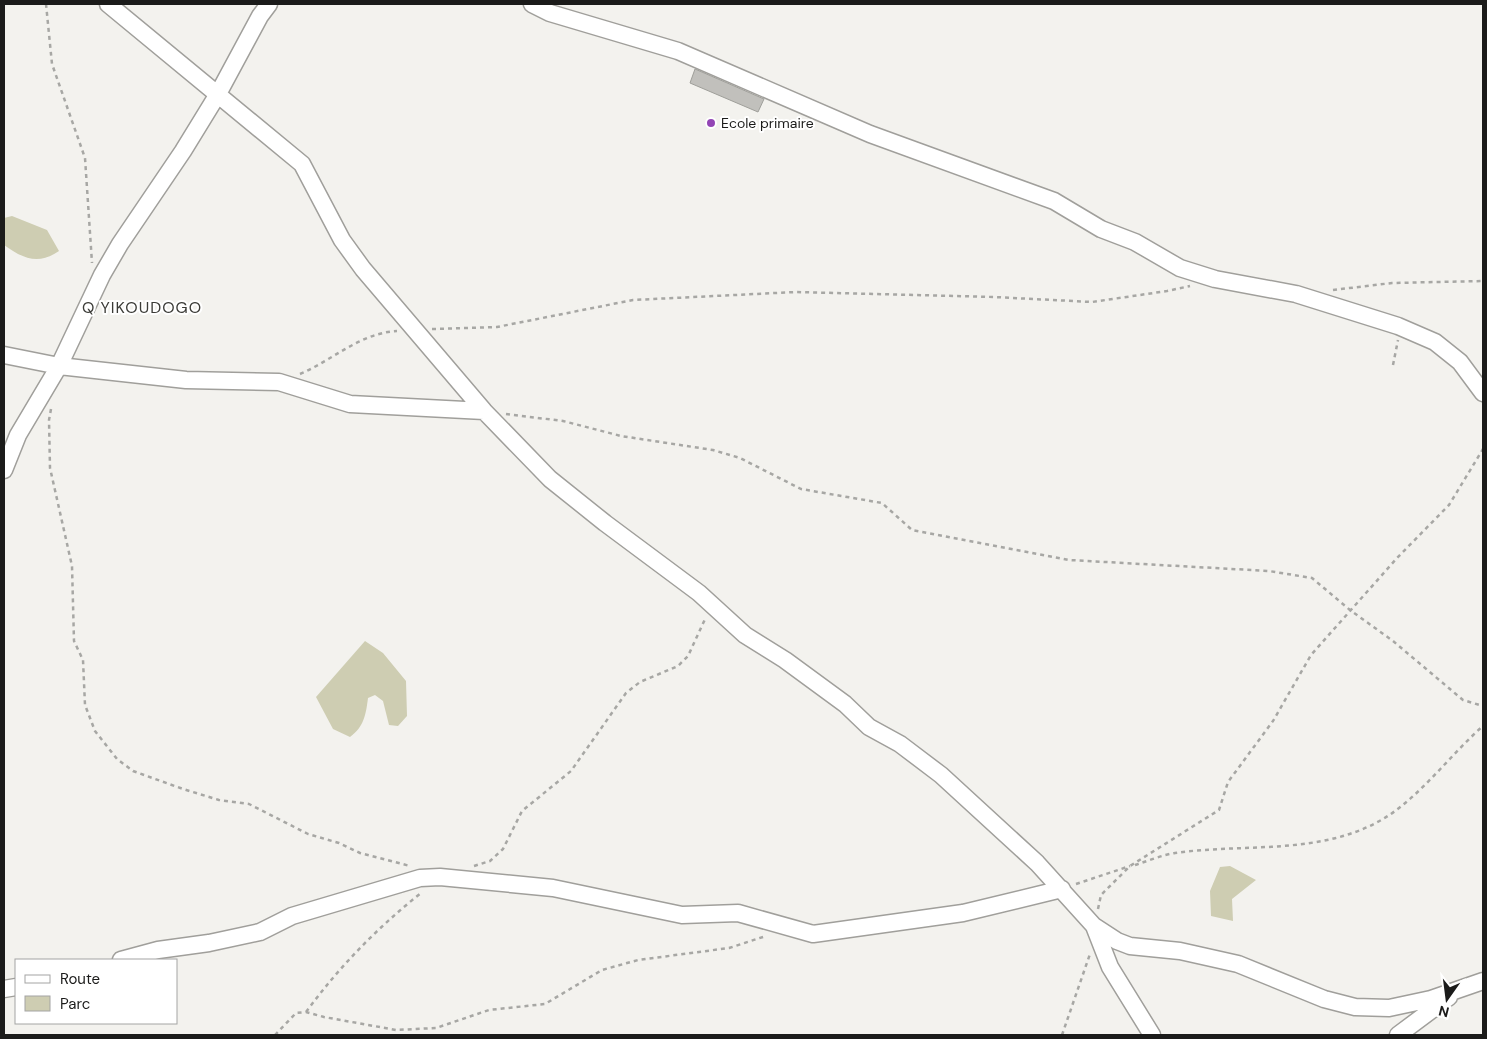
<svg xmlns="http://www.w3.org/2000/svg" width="1487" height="1039" font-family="'DM Sans',sans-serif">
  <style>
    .green { fill: #cecdb2 }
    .building { fill: #c1c0bc; stroke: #9f9f9a }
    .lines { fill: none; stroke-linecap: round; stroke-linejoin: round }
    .minor-casing { stroke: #a09f9b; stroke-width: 19 }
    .path { stroke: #a7a7a4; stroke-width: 2.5; stroke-dasharray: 4 4; stroke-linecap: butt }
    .minor { stroke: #fff; stroke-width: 16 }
    .poi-dot { fill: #9345b5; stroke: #fff; stroke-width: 2 }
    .labels { text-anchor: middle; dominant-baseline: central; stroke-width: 4; stroke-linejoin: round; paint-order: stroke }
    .poi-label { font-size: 14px; fill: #1b1b1a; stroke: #fff; text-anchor: start }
    .quarter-label { font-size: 16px; letter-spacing: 1px; fill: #3b3b37; stroke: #fff }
  </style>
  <rect width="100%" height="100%" fill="#f3f2ee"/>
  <!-- green -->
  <path class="green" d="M12,216L47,230L59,251C39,265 23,259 4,245V218Z
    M365,641L383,653L406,681L407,716L398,726L389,725L383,701L375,695L368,698C366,714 364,727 350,737L333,729L316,697Z
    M1230,866L1256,880L1232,899L1233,921L1211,916L1210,891L1220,867Z"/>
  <!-- building -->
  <path class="building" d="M695,69L764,99L758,112L690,83Z"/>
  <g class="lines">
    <!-- minor casing -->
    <g class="minor-casing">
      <path id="minor" d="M108,4L302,164L342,240L363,269L484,411L550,479L605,523L699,593L745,635L785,660L845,704L869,727L900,744L941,775L1037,863L1094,926L1117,941L1130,946L1180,951L1238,964L1324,999L1355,1007L1389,1008L1431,999L1483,981
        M532,4L550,13L678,51L870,134L1054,201L1101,229L1135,242L1180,268L1215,279L1296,294L1398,326L1435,342L1460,362L1483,393
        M4,355L59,366L186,380L279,382L350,404L484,411
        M4,470L18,435L59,366L102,275L120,244L183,151L218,94L260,16L269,4
        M1094,926L1110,967L1152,1035
        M121,960L158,950L209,943L260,932L292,916L420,878L440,877L553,888L682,915L738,913L813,934L963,913L1062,889
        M4,989L16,987
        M1398,1035L1449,997"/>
    </g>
    <!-- path -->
    <path class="path" d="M46,4L52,64L85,158L92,263
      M1333,290L1392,283L1483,281
      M432,329L497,327L633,300L796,292L994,297L1092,302L1167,291L1190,286
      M1393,365L1398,340
      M300,374C333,360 360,333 397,331
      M51,409L49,420L50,468L72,566L74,641L83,660L85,705L95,731L117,759L133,771L183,789L219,800L249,804L308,834L339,843L360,853L410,866
      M506,414L563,421L621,436L713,450L740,458L801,489L882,503L912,530L1069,560L1269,571L1312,578L1350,610L1393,641L1463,700L1483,706
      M1135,865C1148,861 1162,855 1175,853C1244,843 1320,856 1383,819C1420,797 1450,755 1483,726
      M474,866L490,861L503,849L522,811L571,771L626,693L640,682L678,666L688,656L706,617
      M1076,884L1130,866
      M1098,909L1101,895L1130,866L1219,810L1228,782L1273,721L1311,655L1397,558L1449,505L1483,449
      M306,1012C340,966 377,928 421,893
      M275,1035L296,1013L306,1012L324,1017L396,1030L436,1028L489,1010L545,1004L602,970L638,960L729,948L766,936
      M1062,1035L1090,954"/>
    <!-- minor -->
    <use href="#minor" class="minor"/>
  </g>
  <!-- markers -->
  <circle class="poi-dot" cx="711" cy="123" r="5"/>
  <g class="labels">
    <!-- poi labels -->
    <g class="poi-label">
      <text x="721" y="123">Ecole primaire</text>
    </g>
    <!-- quarter labels -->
    <g class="quarter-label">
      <text x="142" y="307">Q YIKOUDOGO</text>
    </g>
  </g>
  <!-- border -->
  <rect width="1487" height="1039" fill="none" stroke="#1b1b1a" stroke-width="10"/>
  <!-- legend -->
  <rect x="15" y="959" width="162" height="65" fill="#ffffff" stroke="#a4a4a3"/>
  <rect x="25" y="975" width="25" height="8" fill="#ffffff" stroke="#a4a4a3"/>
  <text x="60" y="984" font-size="15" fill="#1b1b1a">Route</text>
  <rect x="25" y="996" width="25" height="15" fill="#cecdb2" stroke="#a4a4a3"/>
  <text x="60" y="1009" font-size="15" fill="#1b1b1a">Parc</text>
  <!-- north arrow -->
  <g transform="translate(1447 999) rotate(194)" stroke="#ffffff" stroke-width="4" paint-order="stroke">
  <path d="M0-4L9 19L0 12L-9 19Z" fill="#1b1b1a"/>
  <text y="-8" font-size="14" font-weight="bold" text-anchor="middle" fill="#1b1b1a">N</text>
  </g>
</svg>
